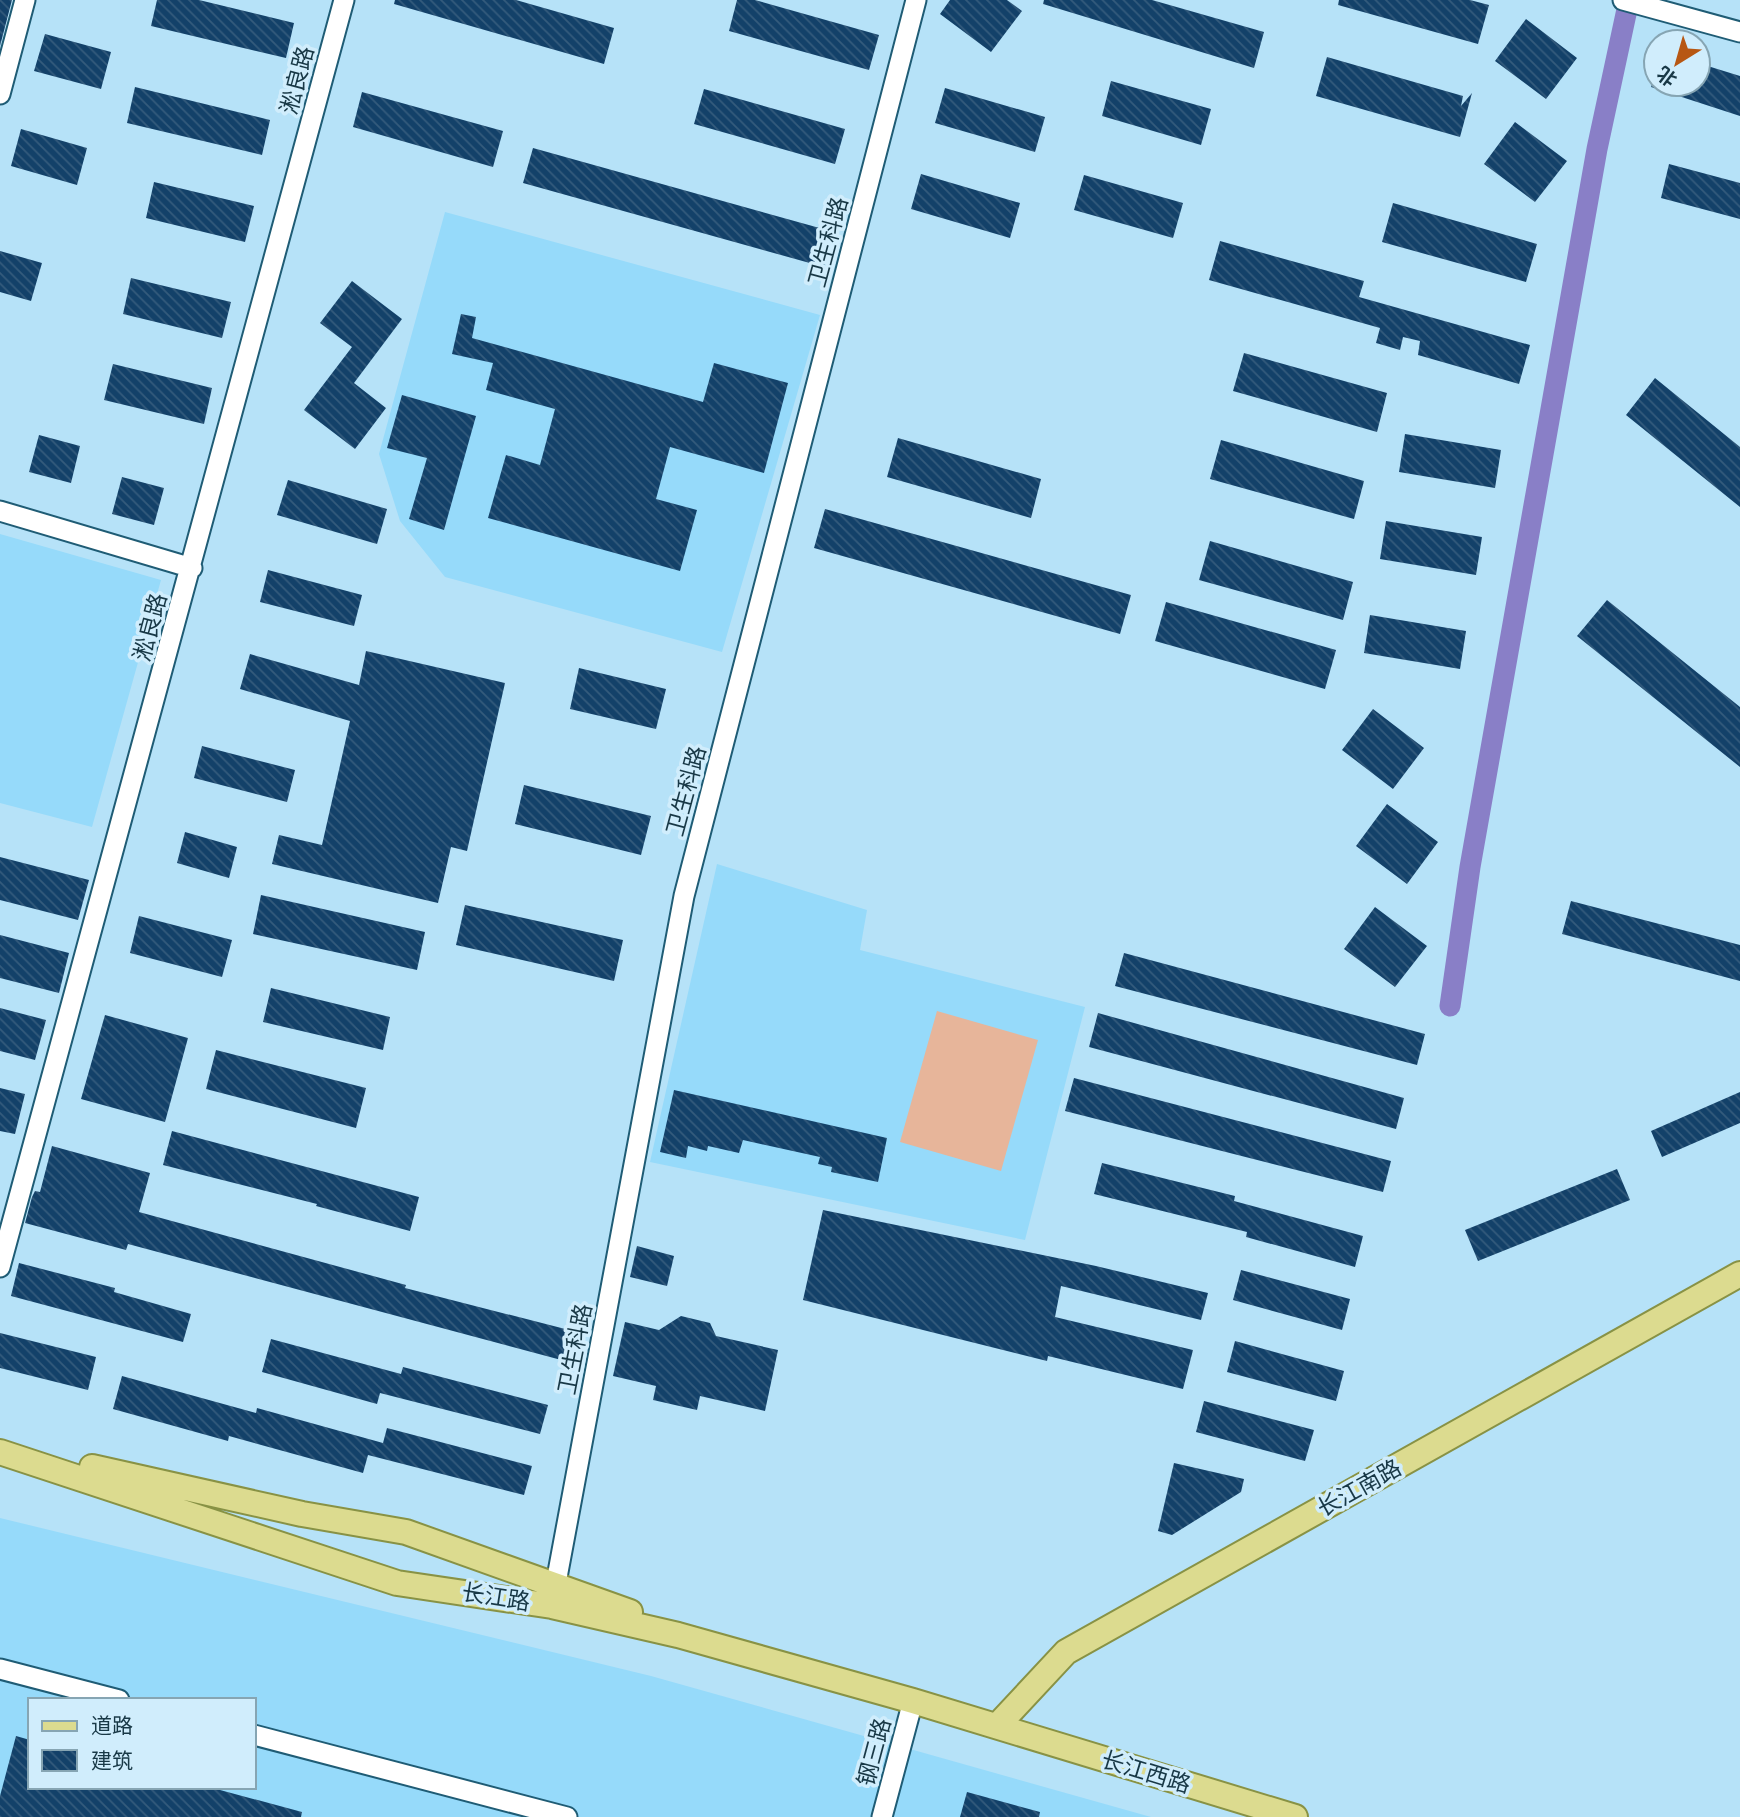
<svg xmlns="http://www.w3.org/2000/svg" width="1740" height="1817" font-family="'Fira Sans Condensed','Noto Sans SC',sans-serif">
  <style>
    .built { fill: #96dafa; fill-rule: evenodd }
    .garden { fill: #e7b59a }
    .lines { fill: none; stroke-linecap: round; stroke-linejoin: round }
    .canal { stroke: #897fc7; stroke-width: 21 }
    .building { fill: url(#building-back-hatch) }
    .minor-casing { stroke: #1f5c75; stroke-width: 23 }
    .major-casing { stroke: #889245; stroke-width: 28 }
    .minor { stroke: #fff; stroke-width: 19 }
    .major { stroke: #dcdb8f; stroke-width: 24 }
    .labels { text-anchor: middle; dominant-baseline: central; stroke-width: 7; stroke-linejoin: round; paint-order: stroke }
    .street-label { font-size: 23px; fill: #183846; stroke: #d0edfc }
  </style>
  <defs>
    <pattern id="building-back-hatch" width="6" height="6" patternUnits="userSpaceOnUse" patternTransform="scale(1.75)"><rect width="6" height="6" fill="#134169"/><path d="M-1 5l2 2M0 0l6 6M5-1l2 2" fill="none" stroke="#345b7c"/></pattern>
  </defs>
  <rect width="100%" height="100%" fill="#b6e2f8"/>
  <!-- built -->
  <path class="built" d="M445,212L820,315L722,652L445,577L400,521L379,454Z
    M0,534L161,580L92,827L0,803Z
    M717,864L867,910L860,950L1085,1007L1025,1240L650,1162Z
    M0,1518L651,1676L1151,1817H0ZM30,1700H254V1787H30Z"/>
  <!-- garden -->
  <path class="garden" d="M937,1011L1038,1040L1001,1171L900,1142Z"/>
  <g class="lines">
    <!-- canal -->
    <path class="canal" d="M1450,1006L1470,867L1597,149L1629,0"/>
  </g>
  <!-- building -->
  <path class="building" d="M0,0H12L0,46Z
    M157,0H199L294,23L286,58L151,26Z
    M395,0H516L614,28L604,64L394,4Z
    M737,0H755L879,35L869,70L729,31Z
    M950,0H1007L1022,11L991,52L940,14Z
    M1044,0H1152L1264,32L1254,68L1043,4Z
    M1339,0H1470L1489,5L1478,44L1338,5Z
    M1526,19L1577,58L1546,99L1495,61Z
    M45,34L111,52L101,89L34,71Z
    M1327,57L1463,96L1461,106L1472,93L1460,137L1316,96Z
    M1698,63L1740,76V116L1651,87L1652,84H1698Z
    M1111,81L1211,109L1201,145L1102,116Z
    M135,87L270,120L262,155L127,123Z
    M945,88L1045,117L1035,152L935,123Z
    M704,89L845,129L835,164L694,124Z
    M362,92L503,131L493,167L353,127Z
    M1515,122L1567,161L1535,202L1484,164Z
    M21,129L87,148L77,185L11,166Z
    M533,148L834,232L824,267L523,183Z
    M1669,164L1740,183V219L1661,198Z
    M921,174L1020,203L1010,238L911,209Z
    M1084,175L1183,203L1173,238L1074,210Z
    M154,182L254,206L245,242L146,218Z
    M1393,203L1537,244L1526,282L1382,242Z
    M1220,241L1364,281L1359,297L1530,345L1519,384L1418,355L1420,341L1403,337L1400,350L1376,343L1380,328L1209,280Z
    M0,251L42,263L31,301L0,292Z
    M131,278L231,302L222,338L123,314Z
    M352,281L402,319L354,383L386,408L355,449L304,410L352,347L320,323Z
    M461,314L476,317L472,338L703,402L714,363L788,383L764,473L670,447L656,499L697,510L680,571L488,518L506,455L540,465L555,409L486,390L493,363L452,354Z
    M1244,353L1387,393L1377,432L1233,391Z
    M113,364L212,388L204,424L104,400Z
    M1655,378L1740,447V507L1626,415Z
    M402,395L476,416L444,530L409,519L427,458L387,448Z
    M1405,434L1501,450L1495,488L1399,472Z
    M39,435L80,446L71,483L29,472Z
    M898,438L1041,479L1031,518L887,477Z
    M1221,440L1364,481L1354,519L1210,479Z
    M122,477L164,488L154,525L112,514Z
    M288,480L387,509L377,544L277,515Z
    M825,509L1131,595L1120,634L814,548Z
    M1386,521L1482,537L1476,575L1380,559Z
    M1210,541L1353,582L1343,620L1199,580Z
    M268,570L362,595L354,626L260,602Z
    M1607,600L1740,707V767L1577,636Z
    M1166,602L1336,650L1325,689L1155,641Z
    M1370,615L1466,631L1460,669L1364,653Z
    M366,651L505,683L467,851L451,847L438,903L272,864L279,835L322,845L350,721L240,689L250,654L359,685Z
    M579,668L666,689L656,729L570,709Z
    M1373,709L1424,748L1393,789L1342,750Z
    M202,746L295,770L287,802L194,778Z
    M524,785L651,816L641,855L515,824Z
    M1387,804L1438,842L1407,884L1356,846Z
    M185,832L237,847L229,878L177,863Z
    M0,857L89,880L78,920L0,900Z
    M261,895L425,932L417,970L253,934Z
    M1571,901L1740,945V981L1562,934Z
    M465,905L623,940L614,981L456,945Z
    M1375,907L1427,946L1395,987L1344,949Z
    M139,916L232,940L222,977L130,953Z
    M0,935L69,953L59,993L0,978Z
    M1124,953L1425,1034L1417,1065L1115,986Z
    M271,988L390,1017L383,1050L263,1022Z
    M0,1008L46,1020L35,1060L0,1051Z
    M1098,1013L1404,1098L1396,1129L1089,1047Z
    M105,1015L188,1038L165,1122L81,1099Z
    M216,1050L366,1088L356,1128L206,1089Z
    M1074,1078L1391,1161L1383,1192L1065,1111Z
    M0,1088L25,1094L15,1134L0,1131Z
    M674,1090L887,1138L878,1182L831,1172L832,1167L818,1164L820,1157L743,1140L739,1153L708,1146L707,1151L688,1146L686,1158L660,1152Z
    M1740,1092V1123L1662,1157L1651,1131Z
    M172,1131L419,1197L410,1231L316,1206L317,1204L163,1165Z
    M52,1146L150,1173L139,1212L406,1285L405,1288L573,1331L565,1361L128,1244L126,1250L25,1223L32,1197L35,1191L40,1192Z
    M1102,1163L1235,1196L1234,1201L1363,1236L1355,1267L1246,1237L1247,1232L1094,1194Z
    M1617,1169L1630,1200L1478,1261L1465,1230Z
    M823,1210L1096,1266L1208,1293L1201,1320L1061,1286L1055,1317L1193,1350L1183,1389L1048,1356L1047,1361L803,1300Z
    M637,1246L674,1256L667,1286L630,1277Z
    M19,1263L115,1288L114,1292L191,1314L183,1342L11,1296Z
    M1241,1270L1350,1299L1342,1330L1233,1300Z
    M681,1316L710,1323L716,1336L778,1350L765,1411L700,1396L697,1410L653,1400L656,1386L613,1376L625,1322L659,1330Z
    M0,1333L96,1357L88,1390L0,1368Z
    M271,1339L401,1374L403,1367L548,1405L540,1434L380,1393L377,1404L262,1372Z
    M1235,1341L1344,1371L1336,1401L1227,1372Z
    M122,1376L256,1413L257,1408L383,1443L387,1428L532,1466L524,1495L368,1455L363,1473L229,1436L228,1441L113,1409Z
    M1204,1401L1314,1430L1305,1461L1196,1432Z
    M1174,1463L1244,1479L1241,1492L1172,1535L1158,1531Z
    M16,1736L30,1740V1787H209L302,1812L301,1817H0V1796Z
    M967,1792L1040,1812L1039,1817H960Z"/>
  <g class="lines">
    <!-- minor casing -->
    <g class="minor-casing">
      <path id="minor" d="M1623,0L1740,32
        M0,94L25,0
        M0,511L192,568
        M0,1267L344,0
        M553,1599L684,896L916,0
        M0,1669L119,1700
        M254,1735L567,1817
        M882,1817L913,1701"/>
    </g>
    <!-- major casing -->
    <g class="major-casing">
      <path id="major" d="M0,1452L397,1583L552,1606L678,1635L913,1701L1295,1817
        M92,1467L302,1514L406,1532L630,1612
        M997,1726L1066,1652L1740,1274"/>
    </g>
    <!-- minor -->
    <use href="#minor" class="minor"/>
    <!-- major -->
    <use href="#major" class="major"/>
  </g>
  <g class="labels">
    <!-- street labels -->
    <g class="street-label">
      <text transform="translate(297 80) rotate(-75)">淞良路</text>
      <text transform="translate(828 242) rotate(-75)">卫生科路</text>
      <text transform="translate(150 627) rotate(-75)">淞良路</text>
      <text transform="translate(686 791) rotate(-75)">卫生科路</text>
      <text transform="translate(575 1349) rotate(-79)">卫生科路</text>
      <text transform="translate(1359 1488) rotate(-29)">长江南路</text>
      <text transform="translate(496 1597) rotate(9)">长江路</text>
      <text transform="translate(874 1752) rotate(-75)">钢三路</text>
      <text transform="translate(1146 1772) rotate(17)">长江西路</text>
    </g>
  </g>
  <!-- legend -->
  <rect x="28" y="1698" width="228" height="91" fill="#d0edfc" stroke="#86a5b3" stroke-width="2"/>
  <rect x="42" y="1721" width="35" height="10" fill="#dcdb8f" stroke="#86a5b3" stroke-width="2"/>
  <text x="91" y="1733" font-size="21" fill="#183846">道路</text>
  <rect x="42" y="1750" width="35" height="21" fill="url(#building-back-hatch)" stroke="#86a5b3" stroke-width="2"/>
  <text x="91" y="1768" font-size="21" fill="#183846">建筑</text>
  <!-- north arrow -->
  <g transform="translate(1677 63) rotate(217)"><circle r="33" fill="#d0edfc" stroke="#86a5b3" stroke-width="2"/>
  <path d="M0-5L12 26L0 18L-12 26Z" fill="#b75713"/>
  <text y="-10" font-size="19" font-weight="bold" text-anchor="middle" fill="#183846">北</text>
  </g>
</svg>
